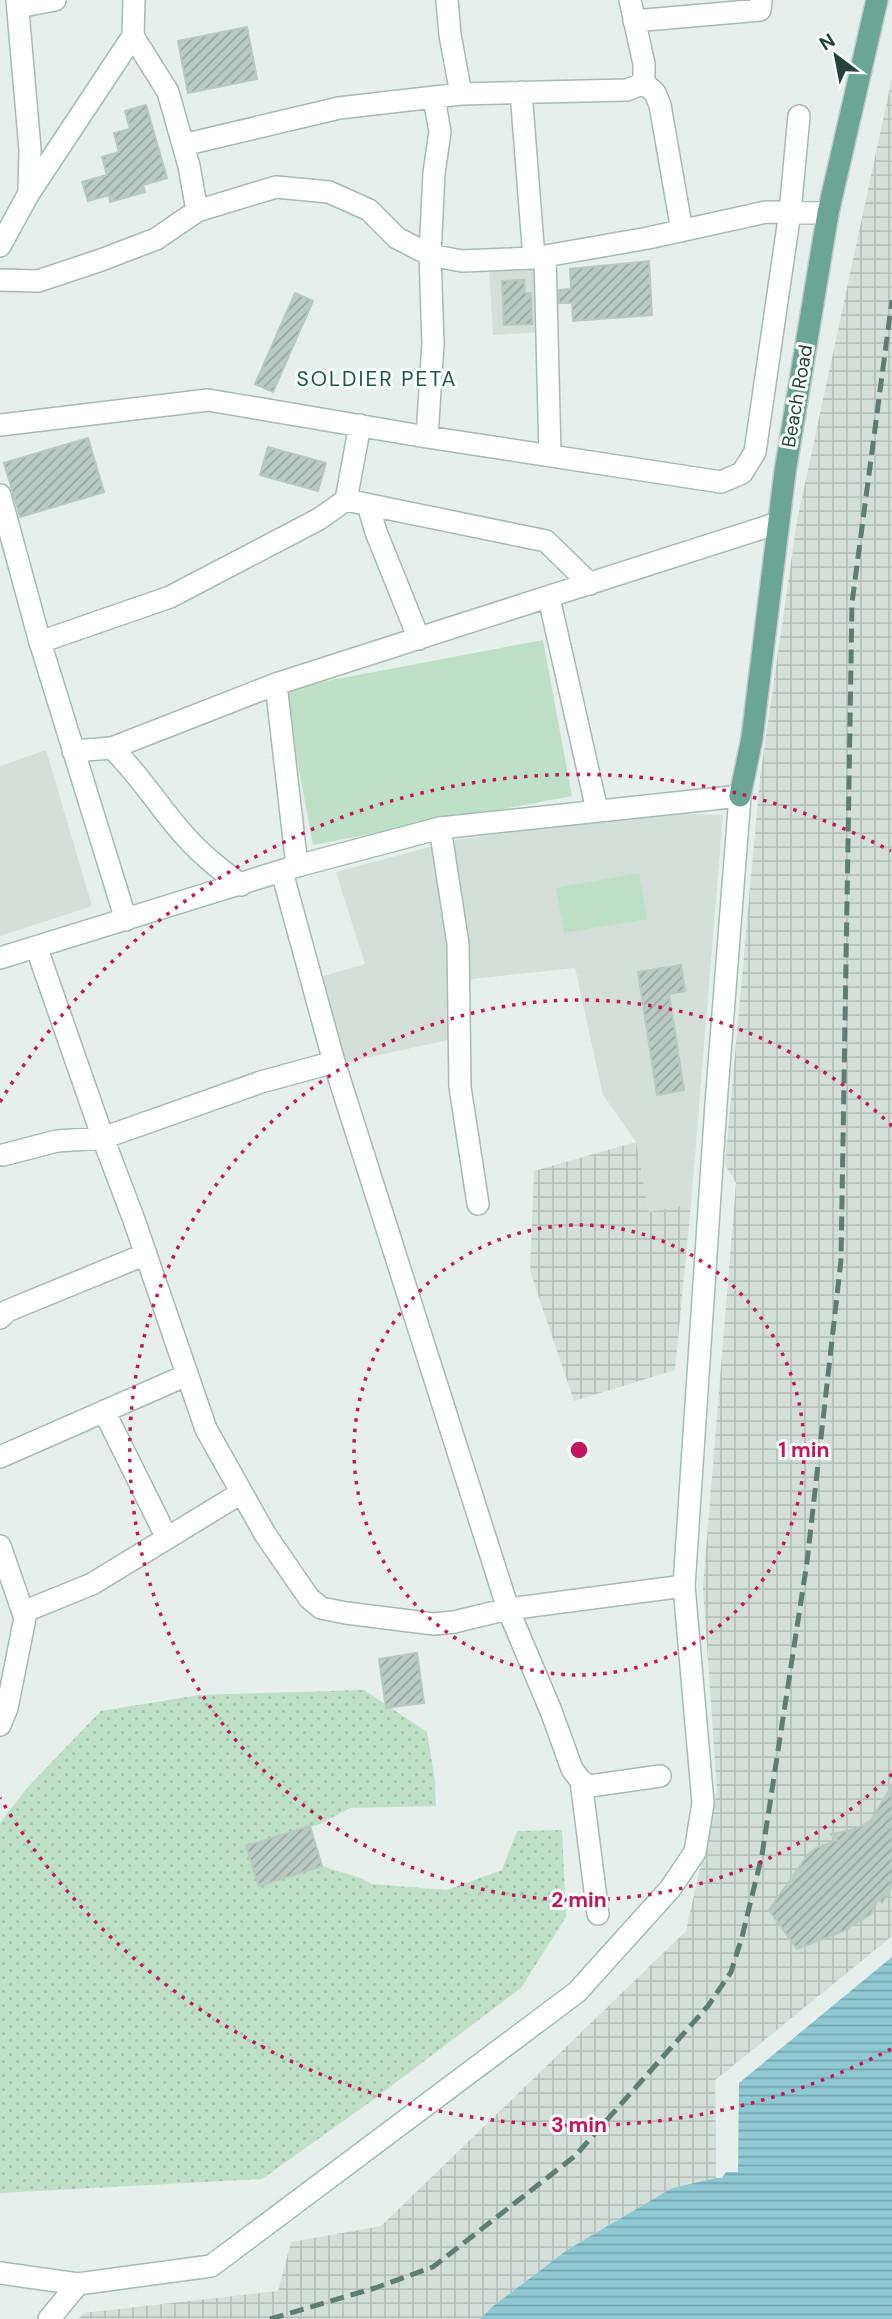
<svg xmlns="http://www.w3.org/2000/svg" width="892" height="2319" font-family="'DM Sans',sans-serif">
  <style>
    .built { fill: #d4dfda }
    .industrial { fill: url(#industrial-grid) }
    .grass { fill: url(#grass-dots) }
    .pitch { fill: #bfe0c8 }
    .water { fill: url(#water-rules) }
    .pier { fill: #e6efeb }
    .building { fill: url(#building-hatch); stroke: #b8c9c2; stroke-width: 2 }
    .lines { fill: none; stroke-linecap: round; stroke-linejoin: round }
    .street-casing { stroke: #a8b8b2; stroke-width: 24 }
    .secondary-casing { stroke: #a4bbb3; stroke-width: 24 }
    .primary-casing { stroke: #c2cac8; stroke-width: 24 }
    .street { stroke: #fff; stroke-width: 21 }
    .secondary { stroke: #fff; stroke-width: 21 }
    .primary { stroke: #6aa596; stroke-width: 21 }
    .rail { stroke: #5f7d75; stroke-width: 5; stroke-dasharray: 14 7; stroke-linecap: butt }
    .ring { fill: none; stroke: #c2185b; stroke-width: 3.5; stroke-dasharray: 3.5 7 }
    .labels { text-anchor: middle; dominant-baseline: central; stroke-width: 6; stroke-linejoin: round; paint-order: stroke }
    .street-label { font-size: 19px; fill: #24423a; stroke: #f7fbf9 }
    .neighbourhood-label { font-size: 21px; letter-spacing: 2px; fill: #1f5548; stroke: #f7fbf9 }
    .centre { fill: #c2185b; stroke: #f7fbf9; stroke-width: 3.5 }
    .ring-label { font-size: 21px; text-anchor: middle; font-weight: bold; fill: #c2185b; stroke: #f7fbf9; stroke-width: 6; stroke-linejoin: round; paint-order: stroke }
  </style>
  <defs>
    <pattern id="industrial-grid" width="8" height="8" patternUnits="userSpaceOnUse" patternTransform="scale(1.75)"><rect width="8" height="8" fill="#d4dfda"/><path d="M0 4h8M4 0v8" fill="none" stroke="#b6c1bc"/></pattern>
    <pattern id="grass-dots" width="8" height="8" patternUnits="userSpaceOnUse" patternTransform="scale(1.75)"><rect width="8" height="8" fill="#bfe0c8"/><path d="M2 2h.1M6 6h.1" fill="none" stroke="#a4c1ad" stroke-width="1.8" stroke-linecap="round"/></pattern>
    <pattern id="water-rules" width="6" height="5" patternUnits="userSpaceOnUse" patternTransform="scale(1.75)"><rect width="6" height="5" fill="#8ec9d4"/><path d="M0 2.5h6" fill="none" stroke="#74a5ad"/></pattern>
    <pattern id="building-hatch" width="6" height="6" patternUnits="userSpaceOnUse" patternTransform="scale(1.75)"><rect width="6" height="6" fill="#bbcac4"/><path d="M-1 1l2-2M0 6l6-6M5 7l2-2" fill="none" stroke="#98a6a0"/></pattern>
  </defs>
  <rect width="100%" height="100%" fill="#e6efeb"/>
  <!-- built -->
  <path class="built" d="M540,263L542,332L493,335L489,267Z
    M46,750L92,906L0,936V766Z
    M647,813L723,815L691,1204L649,1212L636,1142L603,1095L575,968L471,979L449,841Z
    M437,845L452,941L448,1040L343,1063L320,977L365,964L336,872Z"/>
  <!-- industrial -->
  <path class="industrial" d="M892,78V1936L716,2080V2178L672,2188L567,2250L492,2307L480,2319H79L83,2313L278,2291L291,2242L381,2226L686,1931L717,1792L703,1587L736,1183L725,1165L760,778L797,521Z
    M636,1142L649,1212L691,1204L675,1370L574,1401L530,1271L534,1171Z"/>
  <!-- grass -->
  <path class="grass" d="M364,1690L427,1732L435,1782L436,1806L350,1808L320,1824L247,1846L259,1886L322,1866L363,1879L372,1884L447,1890L502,1870L517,1831L562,1830L566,1917L521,1988L370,2102L262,2179L0,2193V1823L27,1788L101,1711L199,1695Z"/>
  <!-- pitch -->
  <path class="pitch" d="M543,640L572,796L313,845L284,689Z
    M639,873L647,919L564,933L556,888Z"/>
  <!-- water -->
  <path class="water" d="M892,1936V2319H480L492,2307L567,2250L672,2188L716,2178L715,2080Z"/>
  <!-- pier -->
  <path class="pier" d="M892,1936V1957L739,2083L738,2172H726L722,2178H716L715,2080Z"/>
  <!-- building -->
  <path class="building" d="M247,27L257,79L188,93L178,41Z
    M146,105L167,178L143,185L145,192L110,202L109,195L88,201L82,182L107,175L102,157L119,152L114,133L130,129L125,111Z
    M649,261L652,315L573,321L572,303H559V290L571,289L570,269Z
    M524,280L525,293H531L532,324L504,325L502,281Z
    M295,293L313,301L273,392L255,384Z
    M88,438L104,492L20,517L4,463Z
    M268,447L326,463L318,491L260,475Z
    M681,965L685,991L669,994L684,1090L657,1095L638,972Z
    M417,1653L424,1703L386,1708L379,1659Z
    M892,1786V1886L882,1903L878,1899L871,1914L843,1931L797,1949L769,1910L807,1856L816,1848L837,1840L831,1834L856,1829L871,1820Z
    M310,1826L322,1866L259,1886L246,1846Z"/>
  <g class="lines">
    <!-- street casing -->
    <g class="street-casing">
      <path id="street" d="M17,0L30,149L29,193
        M447,0L450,35L461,94
        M630,0L644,64V83
        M18,7L55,0
        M634,21L760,10L761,0
        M644,83L655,93L660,105L682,231
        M521,92L534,258
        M183,145L339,108L461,94L627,90L644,83
        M197,211L276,187L329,192L369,210L397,238L430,255L462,261L534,258L648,238L766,212L828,213
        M545,256L550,454
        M0,280L38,281L101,260L156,239L197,211L189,166L168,92L133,36
        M0,425L208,400L427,437L721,482L742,473L755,452L790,212L799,116
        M427,437L433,343L430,255L434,173L440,132L434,98
        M346,500L546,541L590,584
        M368,505L376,532L419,639
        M549,598L597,810
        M40,642L170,597L319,519L346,500L360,425
        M276,684L297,866
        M112,748L276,684L778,523
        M440,828L458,944L460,1087L478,1204
        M282,872L334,1062L508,1609L551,1711L572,1769L581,1781L590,1786L660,1776
        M37,949L103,1138L134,1220L206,1429L265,1534L309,1598L321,1608L346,1613L434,1624L454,1622L508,1609L684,1586
        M3,1155L57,1141L103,1138L261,1082L334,1062
        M0,1318L7,1311L146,1254
        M104,1411L167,1538
        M0,1457L187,1375
        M0,1546L25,1618L7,1708L0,1725
        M23,1612L92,1584L241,1493
        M581,1781L598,1914
        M49,2319L78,2284"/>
    </g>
    <!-- secondary casing -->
    <g class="secondary-casing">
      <path id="secondary" d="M0,246L29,193L133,36L134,0
        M0,495L40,642L126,920
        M73,751L112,748C147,782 170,826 206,857C217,867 229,876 241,885
        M0,958L297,866L440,828L740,796L716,1104L684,1586L703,1803L695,1852L670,1889L577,1992L211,2266L78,2284L0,2273"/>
    </g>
    <!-- primary casing -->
    <g class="primary-casing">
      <path id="primary" d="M740,796L752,738L785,472L828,213L877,0"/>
    </g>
    <!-- street -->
    <use href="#street" class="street"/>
    <!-- secondary -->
    <use href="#secondary" class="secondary"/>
    <!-- primary -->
    <use href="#primary" class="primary"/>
    <!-- rail -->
    <path class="rail" d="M270,2319L375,2288L433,2267L575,2156L708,2006L731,1972L742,1937L762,1855L807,1562L841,1260L852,603L892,300"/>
  </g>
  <!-- distance rings -->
  <g class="ring">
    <circle cx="579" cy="1450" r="225"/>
    <path d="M892 1774A450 450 0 1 1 892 1126"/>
    <path d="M891 2049A675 675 0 0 1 0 1798M0 1102A675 675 0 0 1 891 851"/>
  </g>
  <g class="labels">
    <!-- street labels -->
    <g class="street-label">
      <text transform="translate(797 396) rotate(-80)">Beach Road</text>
    </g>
    <!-- neighbourhood labels -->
    <g class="neighbourhood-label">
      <text x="377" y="379">SOLDIER PETA</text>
    </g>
  </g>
  <circle cx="579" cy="1450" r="10" class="centre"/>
  <g class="ring-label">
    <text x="804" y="1457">1 min</text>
    <text x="579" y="1907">2 min</text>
    <text x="579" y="2132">3 min</text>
  </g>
  <!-- north arrow -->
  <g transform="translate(836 56) rotate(328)" stroke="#f7fbf9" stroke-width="5" paint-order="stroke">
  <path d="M0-5L12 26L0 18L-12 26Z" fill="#24423a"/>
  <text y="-10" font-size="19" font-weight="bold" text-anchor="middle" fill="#24423a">N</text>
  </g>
</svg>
